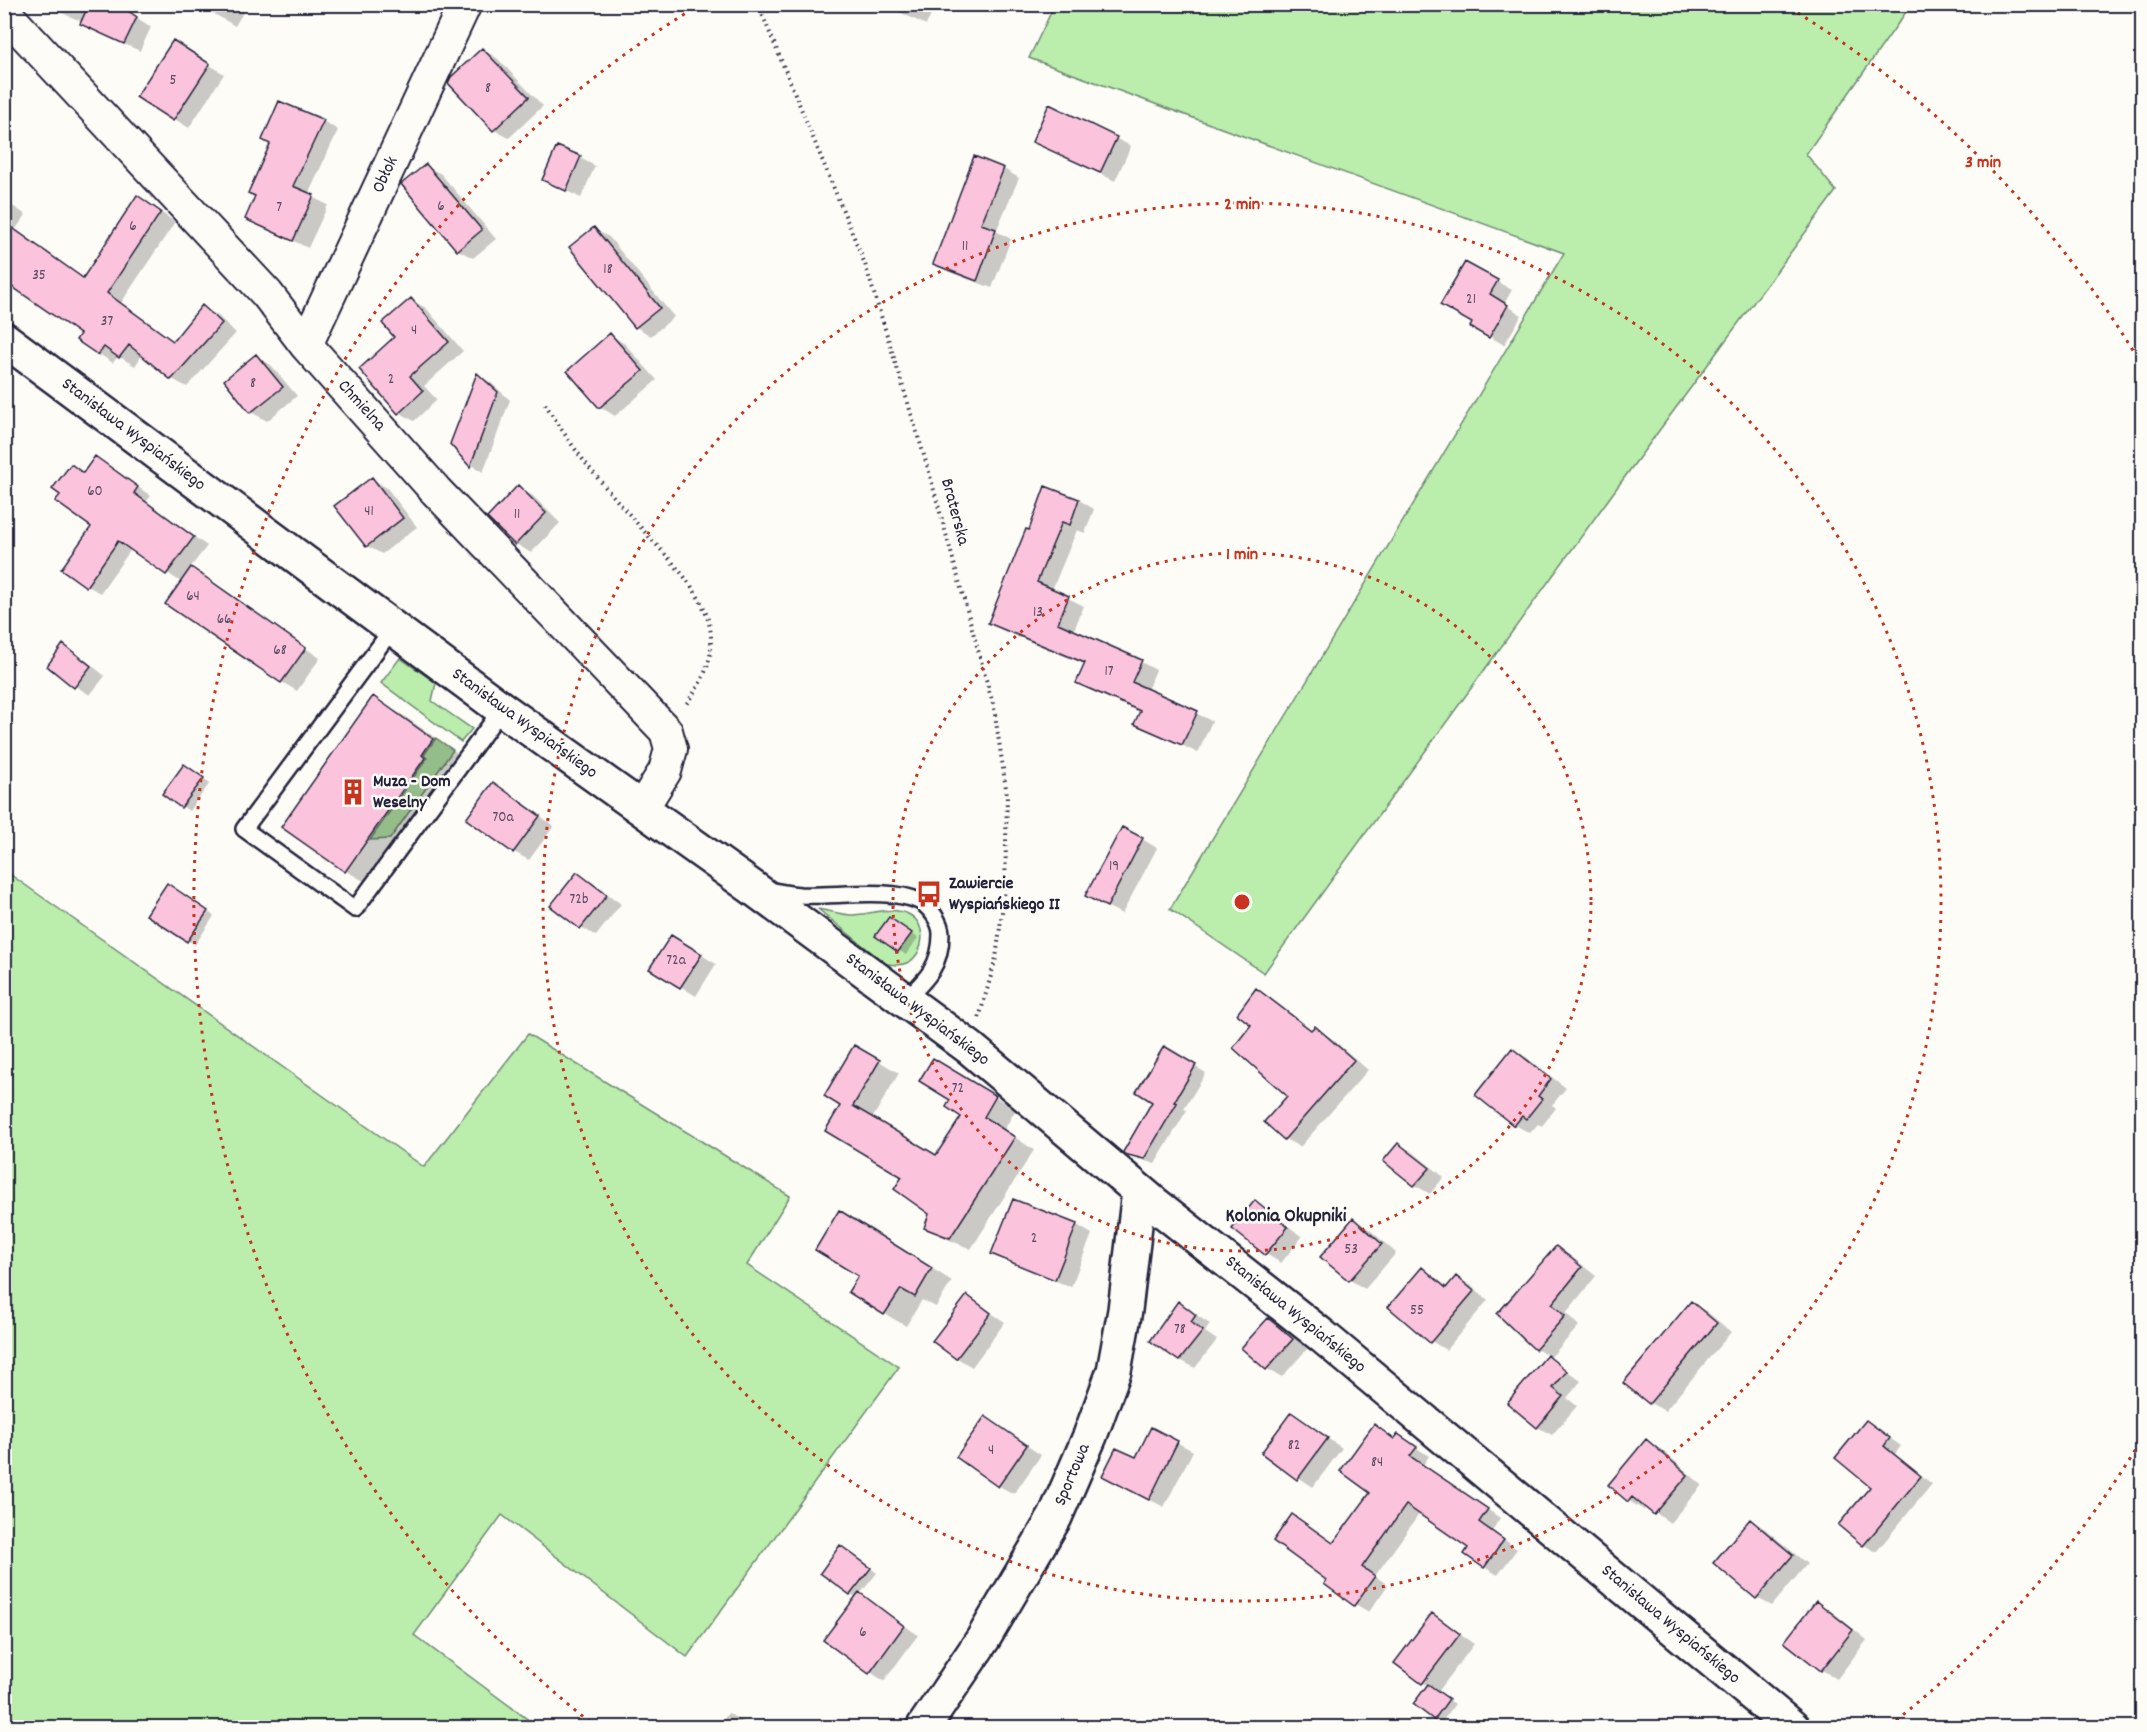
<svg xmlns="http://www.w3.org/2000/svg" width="2147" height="1732" font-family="Dekko,sans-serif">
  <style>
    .green { fill: #bbedac; stroke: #6e8874; stroke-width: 1.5 }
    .shadow { fill: #0003 }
    .building { fill: #fbc4dc; stroke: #22223b; stroke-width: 1.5 }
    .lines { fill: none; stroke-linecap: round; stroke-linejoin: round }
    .service-casing { stroke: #22223b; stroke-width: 20 }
    .minor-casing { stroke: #22223b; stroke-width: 36 }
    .tertiary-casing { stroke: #22223b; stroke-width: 38 }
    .path { stroke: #22223b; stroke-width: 4; stroke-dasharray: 1.5 4.5; stroke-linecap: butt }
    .service { stroke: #fdfcf7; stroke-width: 15 }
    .minor { stroke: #fdfcf7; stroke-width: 32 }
    .tertiary { stroke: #fdfcf7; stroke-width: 33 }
    .ring { fill: none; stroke: #c8321e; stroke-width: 3; stroke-dasharray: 3 6 }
    .labels { text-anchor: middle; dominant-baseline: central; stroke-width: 5; stroke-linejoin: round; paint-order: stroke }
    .number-label { font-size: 15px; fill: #584a63 }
    .street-label { font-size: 18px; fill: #22223b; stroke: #fdfcf7 }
    .poi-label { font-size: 18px; font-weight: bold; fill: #22223b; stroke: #fdfcf7; text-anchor: start }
    .neighbourhood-label { font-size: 20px; font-weight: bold; fill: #22223b; stroke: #fdfcf7 }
    .centre { fill: #c8321e; stroke: #fdfcf7; stroke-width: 3 }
    .ring-label { font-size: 18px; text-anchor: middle; font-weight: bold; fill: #c8321e; stroke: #fdfcf7; stroke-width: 5; stroke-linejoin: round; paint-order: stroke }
  </style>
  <rect width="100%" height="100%" fill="#fdfcf7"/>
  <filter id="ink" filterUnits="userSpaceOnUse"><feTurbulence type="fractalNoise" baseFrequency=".0167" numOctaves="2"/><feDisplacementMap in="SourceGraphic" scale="12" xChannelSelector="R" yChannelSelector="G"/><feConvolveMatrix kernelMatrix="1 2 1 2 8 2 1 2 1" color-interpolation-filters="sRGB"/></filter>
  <g filter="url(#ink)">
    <!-- green -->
    <path class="green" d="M1055,4L1911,5L1806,154L1836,191L1613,493L1264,973L1170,909L1564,253L1029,58Z
      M400,658L436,683L432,701L472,729L461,742L381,683Z
      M436,738L453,750L390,839L370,840L427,758L424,755Z
      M11,875L424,1167L528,1034L790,1196L747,1265L899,1367L687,1657L502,1515L414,1635L538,1727H5L4,883Z
      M818,909C828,911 839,914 850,915C868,915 893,905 910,915C927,925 925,952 909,962C901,966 894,965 886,964Z"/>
    <!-- shadow -->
    <path class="shadow" d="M41,4H116L151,27L140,51L97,32L82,23L83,22Z
      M197,4H248L235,26Z
      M883,4H937L926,25Z
      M482,49L497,58L543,106L509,138L494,130Z
      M188,51L224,74L189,128L139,97Z
      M1050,106L1131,146L1115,181L1034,141Z
      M323,121L338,130L308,195L328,205L308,248L247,218L257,196Z
      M975,157L1004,169L1019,178L996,231L1011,239L992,288L949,272L934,264Z
      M580,158L595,166L581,198L544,180Z
      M426,166L441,174L496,239L473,258L458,250Z
      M4,200L26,215L7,241L4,239Z
      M152,206L175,222L121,303L175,342L202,307L217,315L236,333L187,387L172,379L143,354L135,366L118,356L113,363L99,354L82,334L33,244L84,278Z
      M594,229L609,237L674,317L651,336L636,327L571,247Z
      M1465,264L1512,290L1504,304L1522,315L1504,345L1472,326L1474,322Z
      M411,300L426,308L463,351L424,386L437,400L414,421L399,412L396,337Z
      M610,335L625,344L657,380L615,416L600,407L569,371Z
      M256,356L271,365L297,396L267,421L251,412L226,380Z
      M478,375L490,382L510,400L483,472L471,465L451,444Z
      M96,458L151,496L146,502L207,546L190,568L320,658L297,691L282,682L182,583L132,548L100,593L86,585L93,527L62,494L71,466L84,474Z
      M372,479L387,488L417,527L382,554L367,546Z
      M518,487L533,496L560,523L531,553L516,544Z
      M1046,488L1079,500L1094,509L1085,533L1077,530L1052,590L1084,606L1073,632L1141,662L1156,670L1147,690L1212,721L1198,753L1136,723L1141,712L1078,683L1086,665L1004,631L989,623L1030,532Z
      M64,646L79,655L105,676L90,695L75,686L49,666Z
      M373,698L404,716L463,757L376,888L346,871Z
      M192,770L210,783L189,811L164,794Z
      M508,793L554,826L529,860L514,852Z
      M1142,839L1157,848L1122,914L1102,904Z
      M578,874L592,882L621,904L596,936L581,927Z
      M174,889L214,916L195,945L148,914Z
      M896,923L918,938L906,955L877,936Z
      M686,945L716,964L696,996L651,968Z
      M1257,990L1272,999L1313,1031L1315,1028L1330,1037L1368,1070L1300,1147L1285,1139L1289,1096L1253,1025Z
      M855,1047L899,1073L872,1119L937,1156L963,1117L933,1060L1016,1109L1004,1130L1034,1150L971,1249L947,1239L926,1227L931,1214L904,1177L842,1105Z
      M1165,1048L1206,1073L1184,1109L1187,1110L1155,1164L1135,1158L1125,1152L1154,1102Z
      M1512,1050L1527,1058L1566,1088L1552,1105L1556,1108L1542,1126L1538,1124L1530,1133L1515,1125L1477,1095Z
      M1399,1144L1414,1153L1444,1177L1430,1194L1415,1185L1385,1161Z
      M1014,1201L1077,1225L1092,1234L1071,1287L1008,1262L993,1254Z
      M1255,1202L1270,1211L1302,1237L1281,1263L1266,1254Z
      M1354,1220L1369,1229L1396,1253L1365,1289L1350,1280L1322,1257Z
      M861,1224L952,1281L936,1307L922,1300L906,1326L885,1314L860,1276Z
      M1557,1248L1572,1257L1596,1276L1566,1313L1579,1326L1550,1358L1581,1381L1567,1398L1577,1406L1552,1435L1537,1427L1509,1403L1549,1356L1536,1348Z
      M1422,1269L1448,1287L1457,1278L1472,1286L1488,1300L1446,1350L1431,1341Z
      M967,1297L1005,1322L972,1367L957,1358Z
      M1178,1303L1210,1324L1205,1332L1217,1340L1195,1368L1180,1360Z
      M1691,1303L1706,1311L1731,1332L1665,1411L1650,1403L1625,1382Z
      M1268,1320L1283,1328L1307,1349L1282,1377L1267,1369L1243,1348Z
      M1292,1414L1342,1448L1313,1487L1263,1453Z
      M985,1418L1041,1455L1014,1494L999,1486Z
      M1866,1421L1901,1446L1895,1454L1932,1484L1876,1552L1864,1545L1872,1487Z
      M1374,1426L1395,1440L1398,1436L1429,1456L1423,1465L1500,1518L1492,1531L1517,1549L1498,1575L1484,1567L1471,1548L1420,1513L1375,1576L1388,1585L1369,1612L1355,1604L1329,1580L1292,1516L1334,1544L1372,1493Z
      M1152,1429L1193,1451L1164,1507L1119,1484L1137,1459Z
      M1647,1441L1662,1450L1702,1485L1670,1523L1646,1506L1644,1510L1629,1501Z
      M1750,1521L1765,1529L1807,1564L1772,1606L1757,1598Z
      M848,1551L877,1573L860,1594L918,1635L884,1681L870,1672L856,1597L851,1594Z
      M1816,1603L1831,1611L1867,1640L1837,1679L1822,1670L1786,1642Z
      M1432,1615L1474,1644L1438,1692L1455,1704L1441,1723L1435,1719L1428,1686L1396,1663Z
      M728,1713L743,1722L751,1728H718Z"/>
    <!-- building -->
    <path class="building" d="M89,4H118L137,17L124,44L80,24Z
      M173,40L210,64L173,121L136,97Z
      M482,48L529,97L493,131L448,83L451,77Z
      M279,101L324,120L293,186L314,195L293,241L245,219L255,196L248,193L270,144L262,140Z
      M1049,104L1117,137L1100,173L1032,142Z
      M557,146L581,156L566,191L542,180Z
      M974,156L1004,168L981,224L996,229L977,281L933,264Z
      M426,164L482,230L457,251L401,184Z
      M137,195L161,212L107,293L173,341L202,305L222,323L171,380L129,345L119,358L104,347L98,355L76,340L80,334L4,281V222L83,278Z
      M594,227L660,308L635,328L569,247Z
      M1465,262L1498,280L1490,294L1508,305L1489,338L1470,327L1472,323L1440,305Z
      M411,298L449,342L410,376L423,391L398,414L359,369L394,337L382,323Z
      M610,333L643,371L599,408L567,371Z
      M256,354L283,387L250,413L224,380Z
      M477,373L498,392L470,467L450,444Z
      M95,456L138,487L134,493L194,537L166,575L118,541L86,587L61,569L91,527L55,501L60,495L52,489L71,464L83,473Z
      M372,477L403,518L366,547L334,506Z
      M518,485L546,513L515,545L487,518Z
      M1045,486L1079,499L1070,525L1062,522L1037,582L1069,596L1058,623L1142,660L1132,682L1198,711L1182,745L1134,724L1140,711L1076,683L1085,663L988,623L1026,529L1029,530Z
      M191,567L306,648L281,683L165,604Z
      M63,644L91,666L74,688L47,666Z
      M373,696L433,739L422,755L425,758L345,872L281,827Z
      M184,764L204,778L181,808L162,794Z
      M493,782L540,816L513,853L466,819Z
      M1122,827L1143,838L1107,907L1085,896Z
      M577,872L607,895L580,929L550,906Z
      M167,883L208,911L187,942L146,915Z
      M889,917L912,933L898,952L875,936Z
      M671,935L702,954L680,988L649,969Z
      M1256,988L1311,1030L1315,1026L1354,1060L1284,1140L1264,1122L1287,1096L1233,1048L1251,1025L1237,1014Z
      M854,1045L880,1060L853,1106L936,1155L961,1117L946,1107L950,1100L919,1081L933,1058L996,1096L984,1117L1015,1137L950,1238L924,1228L929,1214L894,1189L902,1177L825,1131L840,1106L824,1096Z
      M1164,1046L1196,1065L1174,1102L1177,1103L1144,1159L1124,1154L1123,1152L1152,1102L1136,1092Z
      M1512,1048L1551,1079L1538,1096L1542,1099L1526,1119L1522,1116L1514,1126L1475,1095Z
      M1398,1143L1430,1168L1414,1186L1383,1161Z
      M1013,1199L1077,1224L1055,1280L991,1254Z
      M1255,1200L1288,1227L1265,1255L1232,1229Z
      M839,1210L932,1268L915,1297L901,1289L884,1315L848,1292L858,1276L815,1250Z
      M1353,1218L1382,1244L1349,1281L1320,1257Z
      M1556,1246L1582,1267L1552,1304L1565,1316L1535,1350L1497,1314Z
      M1422,1267L1446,1288L1456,1276L1474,1291L1430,1343L1388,1307Z
      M967,1295L991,1313L956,1359L932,1341Z
      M1178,1301L1196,1315L1191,1322L1203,1331L1179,1361L1150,1341Z
      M1691,1301L1717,1323L1649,1404L1623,1383Z
      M1268,1318L1293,1339L1266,1370L1241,1348Z
      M1547,1355L1567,1371L1553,1388L1563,1396L1537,1428L1507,1403Z
      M1291,1412L1328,1438L1297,1480L1261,1453Z
      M985,1416L1027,1445L998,1487L956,1457Z
      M1866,1420L1890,1438L1884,1446L1921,1476L1863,1546L1838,1525L1870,1487L1835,1458Z
      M1374,1424L1394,1439L1398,1434L1417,1447L1410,1456L1488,1509L1479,1522L1504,1540L1484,1568L1464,1554L1468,1548L1406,1505L1362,1567L1375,1576L1354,1606L1324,1584L1326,1580L1273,1541L1292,1514L1333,1543L1370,1493L1340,1471Z
      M1151,1427L1178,1441L1149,1500L1102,1476L1116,1448L1136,1457Z
      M1646,1439L1688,1475L1654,1515L1632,1497L1628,1502L1608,1485Z
      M1750,1519L1793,1555L1756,1599L1713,1563Z
      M840,1545L871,1568L850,1595L820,1573Z
      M859,1592L904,1626L869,1674L823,1640Z
      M1816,1601L1853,1630L1821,1671L1784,1642Z
      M1432,1613L1460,1634L1422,1684L1394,1663Z
      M1428,1684L1449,1699L1434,1720L1413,1704Z"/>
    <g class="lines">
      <!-- service casing -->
      <g class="service-casing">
        <path id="service" d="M393,628L244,829L355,909L502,709
          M768,890C779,892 789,894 800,895C833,897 890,887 919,901C930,907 941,922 941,934C941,965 927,979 905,1000"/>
      </g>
      <!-- minor casing -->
      <g class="minor-casing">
        <path id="minor" d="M4,12L267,294L306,345L436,491L666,731L671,749L665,771L642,808
          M306,345L465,4"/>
      </g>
      <!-- tertiary casing -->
      <g class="tertiary-casing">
        <path id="tertiary" d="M4,339L502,709L753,888L970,1048L1156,1205L1321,1335L1793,1728
          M923,1728L983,1639L1055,1517L1090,1436L1114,1371L1125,1310L1139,1191"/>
      </g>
      <!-- path -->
      <path class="path" d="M758,4L865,264L927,465L994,708L1007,795L1005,889L996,958L979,1018
        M545,404C556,420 566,437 578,453C598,480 621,505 643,530C669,560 708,594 711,636C713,665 700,685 684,707"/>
      <!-- service -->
      <use href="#service" class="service"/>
      <!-- minor -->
      <use href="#minor" class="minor"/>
      <!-- tertiary -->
      <use href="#tertiary" class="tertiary"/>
    </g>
  </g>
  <!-- distance rings -->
  <g class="ring">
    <circle cx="1242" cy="902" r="349"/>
    <circle cx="1242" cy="902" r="699"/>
    <path d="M2140 1442A1048 1048 0 0 1 1894 1722M590 1722A1048 1048 0 0 1 694 8M1790 8A1048 1048 0 0 1 2140 362"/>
  </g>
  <!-- icons -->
  <defs>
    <g id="building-bare" transform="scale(2.07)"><path d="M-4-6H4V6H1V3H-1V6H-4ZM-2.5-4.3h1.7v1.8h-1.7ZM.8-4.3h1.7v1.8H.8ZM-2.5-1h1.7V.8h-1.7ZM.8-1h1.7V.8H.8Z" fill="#c8321e" stroke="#fdfcf7" stroke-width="2.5" paint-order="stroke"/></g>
    <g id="bus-bare" transform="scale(2.07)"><path d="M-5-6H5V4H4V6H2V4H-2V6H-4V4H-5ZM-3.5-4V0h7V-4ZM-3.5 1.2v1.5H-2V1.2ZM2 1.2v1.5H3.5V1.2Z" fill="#c8321e" stroke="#fdfcf7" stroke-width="2.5" paint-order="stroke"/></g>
  </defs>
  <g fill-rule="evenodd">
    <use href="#building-bare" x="353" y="792"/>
    <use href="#bus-bare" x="929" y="894"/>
  </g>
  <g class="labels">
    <!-- number labels -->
    <g class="number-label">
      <text x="173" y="81">5</text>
      <text x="488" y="89">8</text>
      <text x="441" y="207">6</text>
      <text x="279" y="208">7</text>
      <text x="133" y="227">6</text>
      <text x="965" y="247">11</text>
      <text x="608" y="270">18</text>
      <text x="39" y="276">35</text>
      <text x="1471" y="300">21</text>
      <text x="107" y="322">37</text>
      <text x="414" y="331">4</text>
      <text x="391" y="380">2</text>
      <text x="253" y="384">8</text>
      <text x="95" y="492">60</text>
      <text x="369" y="512">41</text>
      <text x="517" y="515">11</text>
      <text x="193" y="597">64</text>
      <text x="1038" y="613">13</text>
      <text x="224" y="620">66</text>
      <text x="280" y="651">68</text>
      <text x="1109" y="672">17</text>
      <text x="503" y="818">70a</text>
      <text x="1114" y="867">19</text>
      <text x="579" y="900">72b</text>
      <text x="676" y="961">72a</text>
      <text x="958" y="1089">72</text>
      <text x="1034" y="1239">2</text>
      <text x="1351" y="1250">53</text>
      <text x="1417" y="1311">55</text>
      <text x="1180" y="1330">78</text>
      <text x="1294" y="1446">82</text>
      <text x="991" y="1451">4</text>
      <text x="1377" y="1463">84</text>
      <text x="863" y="1633">6</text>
    </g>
    <!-- street labels -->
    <g class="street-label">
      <text transform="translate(386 175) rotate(-65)">Obłok</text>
      <text transform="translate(361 406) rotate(48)">Chmielna</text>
      <text transform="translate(133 435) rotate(37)">Stanisława Wyspiańskiego</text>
      <text transform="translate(954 512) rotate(75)">Braterska</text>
      <text transform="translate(524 724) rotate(36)">Stanisława Wyspiańskiego</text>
      <text transform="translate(917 1010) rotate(37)">Stanisława Wyspiańskiego</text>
      <text transform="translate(1295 1315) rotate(39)">Stanisława Wyspiańskiego</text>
      <text transform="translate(1073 1475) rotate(-67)">Sportowa</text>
      <text transform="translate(1670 1625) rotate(40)">Stanisława Wyspiańskiego</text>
    </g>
    <!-- poi labels -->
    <g class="poi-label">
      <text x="373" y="782">Muza - Dom<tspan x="373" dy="21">Weselny</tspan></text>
      <text x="949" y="884">Zawiercie<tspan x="949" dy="21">Wyspiańskiego II</tspan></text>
    </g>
    <!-- neighbourhood labels -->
    <g class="neighbourhood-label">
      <text x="1286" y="1217">Kolonia Okupniki</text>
    </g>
  </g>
  <circle cx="1242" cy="902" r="9" class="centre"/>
  <g class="ring-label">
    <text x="1983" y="167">3 min</text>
    <text x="1242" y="209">2 min</text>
    <text x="1242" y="559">1 min</text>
  </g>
  <!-- margin -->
  <rect width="2147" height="1732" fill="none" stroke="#fdfcf7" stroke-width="24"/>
  <rect x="12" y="12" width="2123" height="1708" fill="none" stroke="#22223b" stroke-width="2" filter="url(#ink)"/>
</svg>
